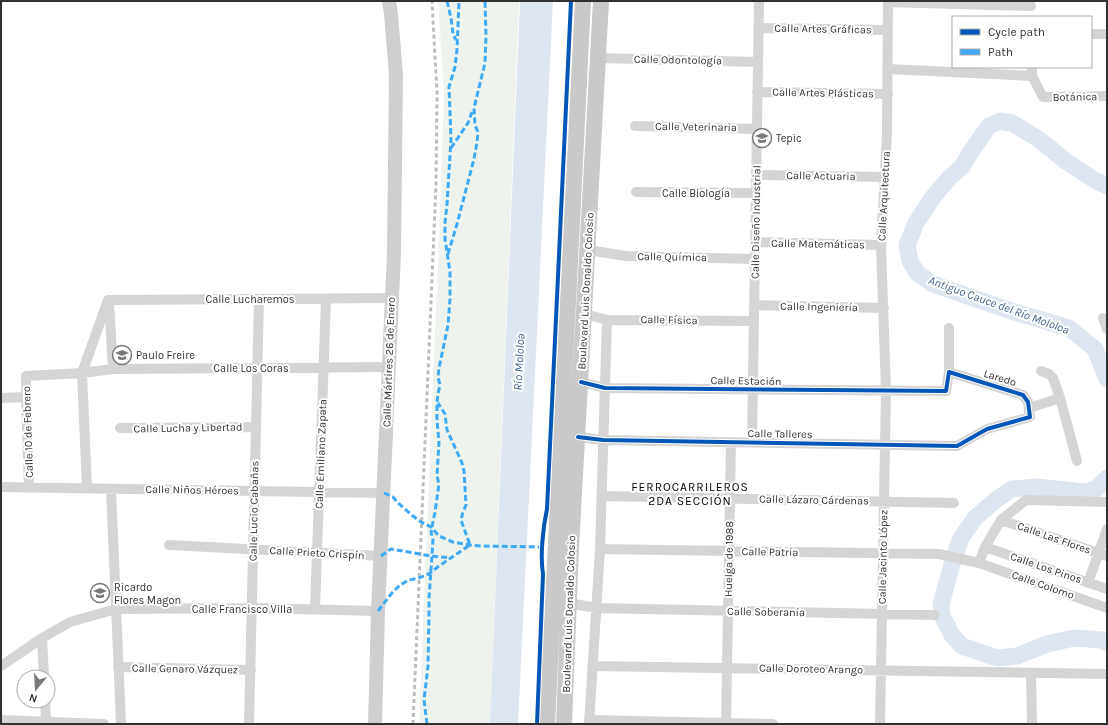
<svg xmlns="http://www.w3.org/2000/svg" width="1108" height="725" font-family="Karla,sans-serif">
  <style>
    .green { fill: #eff3ed }
    .water { fill: #dde6f1 }
    .lines { fill: none; stroke-linecap: round; stroke-linejoin: round }
    .river { stroke: #dde6f1; stroke-width: 17 }
    .street { stroke: #d5d5d5; stroke-width: 10 }
    .secondary { stroke: #cfcfcf; stroke-width: 14 }
    .primary { stroke: #c9c9c9; stroke-width: 16 }
    .rail { stroke: #bdbdbd; stroke-width: 3; stroke-dasharray: 4 3; stroke-linecap: butt }
    .quiet { stroke: #3fa9f5; stroke-width: 3; stroke-dasharray: 6 3; stroke-linecap: butt }
    .cycleway-casing { stroke: #fff; stroke-width: 6 }
    .cycleway { stroke: #0057b8; stroke-width: 4 }
    .labels { text-anchor: middle; dominant-baseline: central; stroke-width: 4; stroke-linejoin: round; paint-order: stroke }
    .street-label { font-size: 11px; fill: #313131; stroke: #fff }
    .poi-label { font-size: 11px; fill: #313131; stroke: #fff; text-anchor: start }
    .water-label { font-size: 12px; font-style: italic; fill: #44658f; stroke: #fff }
    .neighbourhood-label { font-size: 12px; letter-spacing: 1px; fill: #000; stroke: #fff }
  </style>
  <rect width="100%" height="100%" fill="#fff"/>
  <!-- green -->
  <path class="green" d="M438,1H519L490,724H419L441,185L444,92Z"/>
  <!-- water -->
  <path class="water" d="M520,1H553L518,724H490Z"/>
  <g class="lines">
    <!-- river -->
    <path class="river" d="M1107,186L1096,181L1067,162L1037,138L1012,123L1000,121L989,126L970,153L962,167L950,177L933,197L916,223L907,245L910,261L917,273L933,284L1011,311L1069,328L1095,349L1107,379
      M1107,478L1096,489L1085,492L1036,487L1012,489L997,499L975,518L961,538L954,557L941,604L942,616L952,635L962,646L997,658L1017,656L1047,644L1074,638L1102,640L1107,643"/>
    <!-- street -->
    <path class="street" d="M888,2L1031,6
      M759,28L888,30
      M1091,34H1107
      M598,58L758,62
      M888,69L1032,76V67
      M1032,76L1043,97L1107,96
      M757,92L888,94
      M635,126L757,129
      M756,175L885,177
      M636,192L756,193
      M755,242L881,245
      M588,250L626,256L755,259
      M108,300L392,298
      M109,303L113,369
      M755,305L884,308
      M585,314L607,320L754,321
      M1103,318L1107,329
      M949,328V372
      M1041,371L1049,374L1053,378L1060,398L1077,461
      M1,398L26,397
      M1029,408L1060,398
      M120,428L256,427
      M578,437L603,440L957,446L987,429L1030,417L1028,402L1023,395L949,372L946,391L605,388L581,382
      M752,443L759,1
      M1,487L384,493
      M29,488L26,397V376L82,373L113,369L389,367
      M87,488L82,373L108,300
      M111,489L121,724
      M602,496L954,503
      M1001,520L1107,556
      M169,545L381,556
      M985,547L1107,589
      M600,549L939,554L979,563L1107,608
      M979,563L985,547L1001,520L1026,500L1107,502
      M1088,583L1107,529
      M569,603L596,608L935,615
      M315,609L326,299
      M42,638L44,677
      M1,666L42,638L70,622L116,609L252,608L378,611
      M592,666L1107,674
      M118,667L251,670
      M1031,673L1032,724
      M45,701L46,721
      M1,720L104,724
      M589,720L773,724
      M249,724L259,299
      M589,724L600,549L607,320
      M726,724L731,442
      M880,724L886,391L881,245L887,134L888,1"/>
    <!-- secondary -->
    <path class="secondary" d="M375,724L378,611L394,253L396,75L391,14L389,1"/>
    <!-- primary -->
    <path class="primary" d="M547,724L583,1
      M564,724L571,548L601,1"/>
    <!-- rail -->
    <path class="rail" d="M413,724L436,185L437,93L432,1"/>
    <!-- quiet -->
    <path class="quiet" d="M447,1L451,18L453,34L456,40
      M451,148L468,123L472,112
      M448,254L457,224L474,159L477,142L478,132L475,125L474,108L485,63L486,36L485,1
      M384,493L393,497L398,503L413,516L421,522L431,527L439,536L453,542L470,545L481,546L543,547
      M381,556L391,549L431,556L451,558
      M378,611L392,593L400,585L409,580L419,578L430,573L439,566L470,545L461,520L463,512L466,505L464,471L462,463L447,430L445,414L438,403
      M427,724L424,700L428,666L429,615V599L433,540L431,532L435,512L439,484L437,476L439,442L437,420V403L438,394L440,385L438,377L439,368L448,325L450,299V272L445,239V223L447,204L451,139L449,87L455,67L457,50L459,1"/>
    <!-- cycleway casing -->
    <g class="cycleway-casing">
      <path id="cycleway" d="M578,437L603,440L957,446L987,429L1030,417L1028,402L1023,395L949,372L946,391L605,388L581,382
        M537,724L543,574C540,556 543,527 547,509L571,1"/>
    </g>
    <!-- cycleway -->
    <use href="#cycleway" class="cycleway"/>
  </g>
  <!-- icons -->
  <defs>
    <g id="school-ring" transform="scale(1)"><circle r="9.5" fill="#fff" stroke="#797979" stroke-width="1.5"/><path d="M0-5L7-2L0 1L-7-2ZM-4 1L0 2.5L4 1V4Q0 6-4 4Z" fill="#797979"/></g>
  </defs>
  <g fill-rule="evenodd">
    <use href="#school-ring" x="762" y="138"/>
    <use href="#school-ring" x="122" y="355"/>
    <use href="#school-ring" x="100" y="593"/>
  </g>
  <g class="labels">
    <!-- street labels -->
    <g class="street-label">
      <text transform="translate(823 29) rotate(1)">Calle Artes Gráficas</text>
      <text transform="translate(678 60) rotate(1)">Calle Odontología</text>
      <text transform="translate(823 93) rotate(1)">Calle Artes Plásticas</text>
      <text transform="translate(1075 97) rotate(-1)">Botánica</text>
      <text transform="translate(696 127) rotate(1)">Calle Veterinaria</text>
      <text transform="translate(821 176) rotate(1)">Calle Actuaria</text>
      <text x="696" y="193">Calle Biología</text>
      <text transform="translate(884 196) rotate(-87)">Calle Arquitectura</text>
      <text transform="translate(756 222) rotate(-89)">Calle Diseño Industrial</text>
      <text transform="translate(818 244) rotate(1)">Calle Matemáticas</text>
      <text transform="translate(672 257) rotate(1)">Calle Química</text>
      <text transform="translate(586 291) rotate(-87)">Boulevard Luis Donaldo Colosio</text>
      <text x="250" y="299">Calle Lucharemos</text>
      <text transform="translate(819 307) rotate(1)">Calle Ingeniería</text>
      <text transform="translate(669 320) rotate(1)">Calle Física</text>
      <text transform="translate(389 362) rotate(-88)">Calle Mártires 26 de Enero</text>
      <text x="251" y="368">Calle Los Coras</text>
      <text transform="translate(1000 378) rotate(17)">Laredo</text>
      <text transform="translate(746 381) rotate(1)">Calle Estación</text>
      <text transform="translate(188 428) rotate(-1)">Calle Lucha y Libertad</text>
      <text transform="translate(28 432) rotate(-92)">Calle 10 de Febrero</text>
      <text transform="translate(780 434) rotate(1)">Calle Talleres</text>
      <text transform="translate(321 454) rotate(-88)">Calle Emiliano Zapata</text>
      <text transform="translate(192 490) rotate(1)">Calle Niños Héroes</text>
      <text transform="translate(814 500) rotate(1)">Calle Lázaro Cárdenas</text>
      <text transform="translate(254 511) rotate(-89)">Calle Lucio Cabañas</text>
      <text transform="translate(1054 538) rotate(19)">Calle Las Flores</text>
      <text transform="translate(770 552) rotate(1)">Calle Patria</text>
      <text transform="translate(317 553) rotate(3)">Calle Prieto Crispín</text>
      <text transform="translate(883 557) rotate(-89)">Calle Jacinto López</text>
      <text transform="translate(729 559) rotate(-89)">Huelga de 1988</text>
      <text transform="translate(1046 568) rotate(19)">Calle Los Pinos</text>
      <text transform="translate(1043 585) rotate(19)">Calle Colomo</text>
      <text x="242" y="609">Calle Francisco Villa</text>
      <text transform="translate(766 612) rotate(1)">Calle Soberanía</text>
      <text transform="translate(569 614) rotate(-88)">Boulevard Luis Donaldo Colosio</text>
      <text transform="translate(185 669) rotate(1)">Calle Genaro Vázquez</text>
      <text transform="translate(811 669) rotate(1)">Calle Doroteo Arango</text>
    </g>
    <!-- poi labels -->
    <g class="poi-label">
      <text x="776" y="138">Tepic</text>
      <text x="136" y="355">Paulo Freire</text>
      <text x="114" y="587">Ricardo<tspan x="114" dy="13">Flores Magon</tspan></text>
    </g>
    <!-- water labels -->
    <g class="water-label">
      <text transform="translate(999 305) rotate(20)">Antiguo Cauce del Río Mololoa</text>
      <text transform="translate(519 362) rotate(-87)">Río Mololoa</text>
    </g>
    <!-- neighbourhood labels -->
    <g class="neighbourhood-label">
      <text x="690" y="487">FERROCARRILEROS<tspan x="690" dy="14">2DA SECCIÓN</tspan></text>
    </g>
  </g>
  <!-- border -->
  <rect width="1108" height="725" fill="none" stroke="#313131" stroke-width="4"/>
  <!-- legend -->
  <rect x="952" y="16" width="140" height="52" fill="#ffffff" stroke="#adadad"/>
  <rect x="960" y="29" width="20" height="6" fill="#0057b8" stroke="#adadad"/>
  <text x="988" y="36" font-size="12" fill="#313131">Cycle path</text>
  <rect x="960" y="49" width="20" height="6" fill="#3fa9f5" stroke="#adadad"/>
  <text x="988" y="56" font-size="12" fill="#313131">Path</text>
  <!-- north arrow -->
  <g transform="translate(36 689) rotate(198)"><circle r="19" fill="#ffffff" stroke="#adadad"/>
  <path d="M0-3L7 15L0 10L-7 15Z" fill="#797979"/>
  <text y="-6" font-size="11" font-weight="bold" text-anchor="middle" fill="#313131">N</text>
  </g>
</svg>
